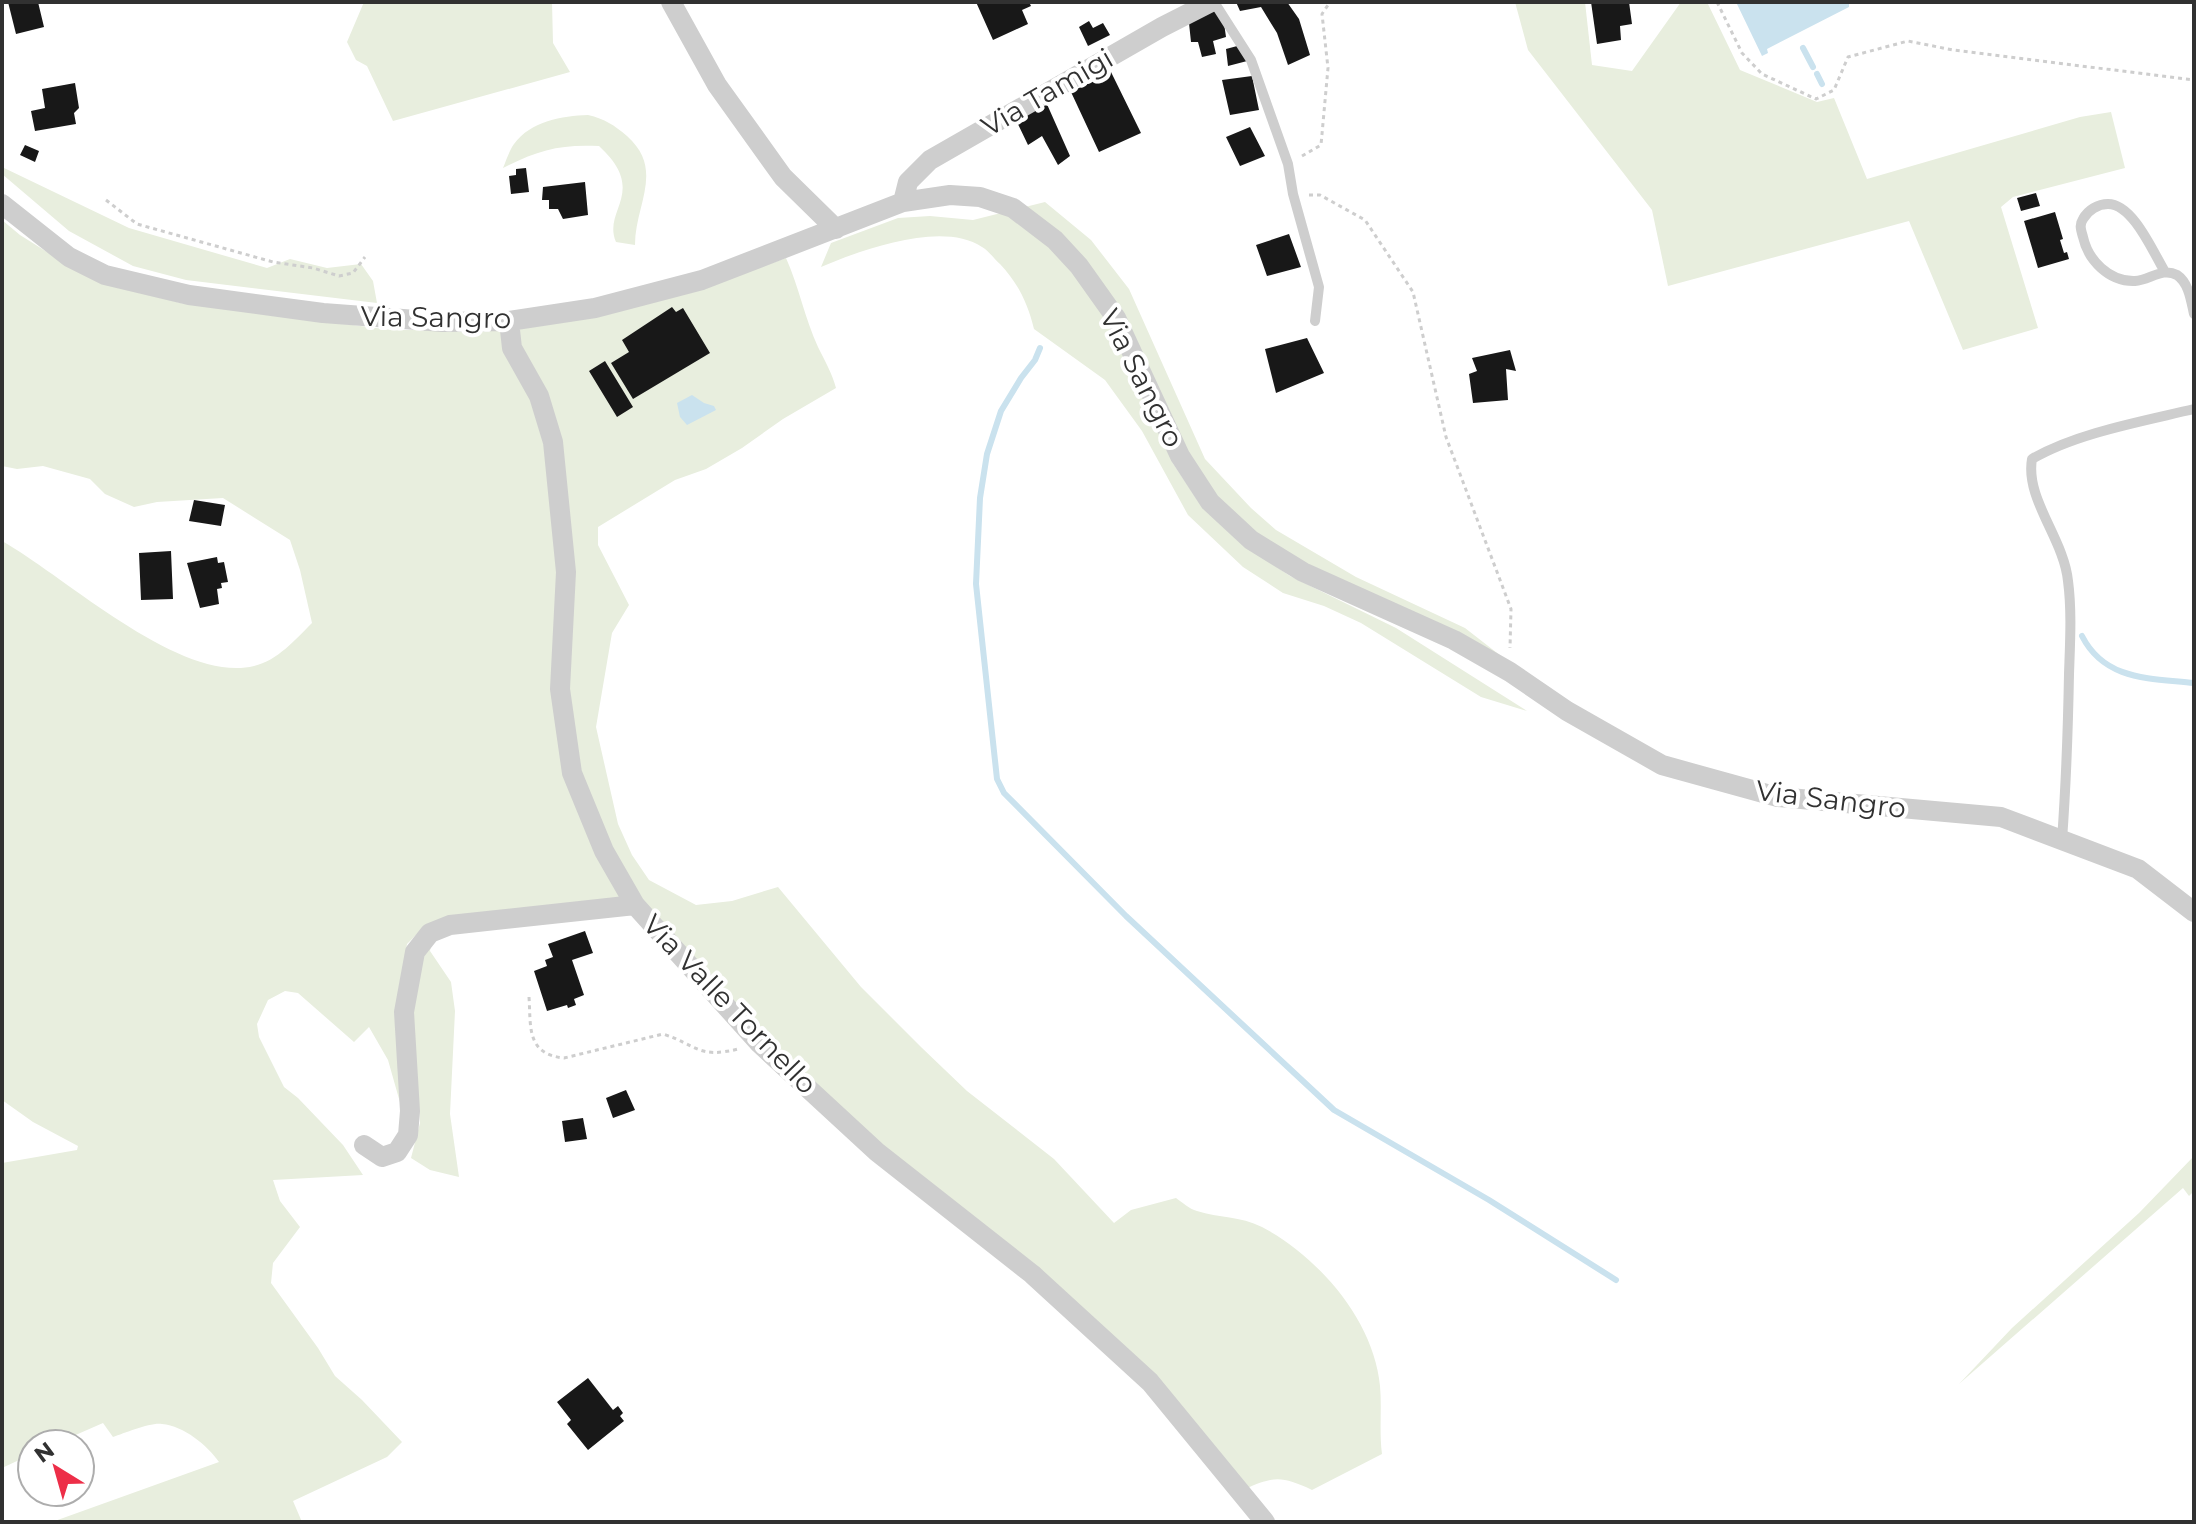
<svg xmlns="http://www.w3.org/2000/svg" width="2196" height="1524" font-family="Montserrat,sans-serif">
  <style>
    .green { fill: #e8eede }
    .water { fill: #cae2ee }
    .lines { fill: none; stroke-linecap: round; stroke-linejoin: round }
    .stream { stroke: #cae2ee; stroke-width: 6 }
    .building { fill: #181818 }
    .path { stroke: #cecece; stroke-width: 3; stroke-dasharray: 4 4; stroke-linecap: butt }
    .service { stroke: #cecece; stroke-width: 10 }
    .minor { stroke: #cecece; stroke-width: 20 }
    .labels { text-anchor: middle; dominant-baseline: central; stroke-width: 8; stroke-linejoin: round; paint-order: stroke }
    .street-label { font-size: 28px; fill: #313131; stroke: #fff }
  </style>
  <rect width="100%" height="100%" fill="#fff"/>
  <!-- green -->
  <path class="green" d="M364,2H552L553,43L570,72L393,121L367,66L356,60L347,42Z
    M1515,2H1585L1592,65L1632,71L1681,2H1707L1740,70L1817,102L1834,98L1867,179L2080,117L2111,112L2125,168L2013,197L2001,207L2038,328L1963,350L1909,221L1668,286L1652,210L1528,50Z
    M588,115C605,119 614,125 627,136C665,170 635,204 635,245L616,242C602,210 649,192 599,146C560,144 538,150 503,168C506,161 509,151 514,144C531,121 562,116 588,115Z
    M2,167L129,228L267,268L290,259L327,268L361,264L373,281L377,303L186,280L133,266L69,231L2,174Z
    M1045,202L1091,240L1129,289L1205,459L1251,508L1276,530L1356,577L1465,628L1501,656L1343,582L1279,549L1245,526L1172,462L1202,507L1237,540L1290,576L1396,628L1527,711L1481,697L1361,623L1324,606L1283,593L1243,567L1188,515L1142,431L1105,380L1034,329C1028,304 1018,283 1000,264C994,259 989,251 982,247C942,220 861,250 821,267L831,243L898,218L930,216L973,220Z
    M2,220L20,235L82,274L180,303L392,330H500L519,343L517,327L718,283L786,258C799,287 805,319 818,347C825,361 832,373 836,388L783,419L742,448L706,469L675,480L598,527V545L629,605L612,633L596,727L618,824L632,855L649,880L696,905L732,901L778,887L861,987L921,1047L967,1091L1054,1159L1114,1223L1131,1210L1176,1198C1182,1202 1189,1209 1197,1211C1219,1218 1240,1216 1262,1227C1319,1257 1374,1321 1380,1386C1382,1408 1379,1431 1382,1454L1312,1490C1282,1476 1274,1476 1245,1489L1151,1376L882,1149L800,1075L634,896L423,928L407,944L402,976L403,1113L388,1060L369,1027L354,1042L298,993L285,991L268,1000L257,1024L259,1037L284,1087L298,1098L343,1145L363,1175L273,1180L280,1201L300,1227L273,1263L271,1283L318,1348L335,1376L362,1400L402,1442L387,1457L293,1501L302,1522H52L219,1462C207,1445 184,1426 162,1424C151,1422 125,1433 113,1437L103,1423L55,1444H32V1454L2,1468V1163L77,1150L78,1146L33,1122L2,1100V541C66,577 180,684 254,666C277,661 296,639 312,623L300,570L290,540L223,498L157,502L134,507L105,494L90,479L43,466L17,469L2,466Z
    M433,935L430,951L451,982L455,1011L450,1114L459,1177L430,1170L411,1158L420,1123L412,1002L419,957Z
    M2194,1156V1191L2189,1196L2183,1188L1959,1384L2012,1328L2139,1213Z"/>
  <!-- water -->
  <path class="water" d="M1736,2H1849V7L1767,49L1768,53L1762,56Z
    M692,395L704,403L714,406L716,410L687,425L680,417L677,403Z"/>
  <g class="lines">
    <!-- stream -->
    <path class="stream" d="M1803,48L1813,67
      M1817,74L1822,84
      M1040,348L1035,360L1021,378L1001,411L987,454L980,498L976,584L997,779L1004,793L1126,916L1334,1110L1489,1200L1616,1280
      M2082,636C2105,681 2150,678 2194,683"/>
  </g>
  <!-- building -->
  <path class="building" d="M8,2H38L44,27L16,34Z
    M976,2H1029L1031,6L1022,10L1028,24L993,40Z
    M1236,2H1287L1299,19L1310,55L1288,65L1277,33L1261,7L1240,11Z
    M1591,2H1629L1632,24L1620,26L1621,40L1597,44Z
    M1222,9L1226,37L1213,41L1216,54L1202,57L1198,42H1191L1188,14Z
    M1089,21L1093,28L1103,23L1110,35L1088,46L1079,27Z
    M1241,45L1251,60L1228,66L1226,49Z
    M1111,72L1141,133L1099,152L1071,92Z
    M1252,76L1259,110L1230,115L1222,80Z
    M75,83L79,108L74,113L76,124L35,131L31,111L45,108L42,89Z
    M1046,102L1070,156L1058,165L1042,136L1028,145L1015,118Z
    M1250,127L1265,156L1240,166L1226,137Z
    M25,145L39,151L35,162L20,155Z
    M526,168L529,192L511,194L509,176L516,175V169Z
    M585,182L588,215L563,219L558,209H549V200H542L543,187Z
    M2036,193L2040,206L2021,211L2017,198Z
    M2055,212L2063,239L2060,240L2064,253L2067,252L2069,259L2038,268L2024,221Z
    M1289,234L1301,267L1267,276L1256,245Z
    M672,307L676,312L683,308L710,353L633,399L611,363L629,352L622,340Z
    M1307,338L1324,373L1276,393L1265,349Z
    M1510,350L1516,371L1506,369L1508,400L1473,403L1469,374L1477,371L1472,358Z
    M605,361L633,407L617,417L589,371Z
    M194,500L225,505L221,526L189,521Z
    M171,551L173,599L141,600L139,553Z
    M217,557L218,563L224,562L228,582L221,583L222,588L217,589L219,604L200,608L187,563Z
    M585,931L593,953L572,960L584,995L574,999L576,1005L568,1008L567,1005L547,1011L534,971L547,966L545,960L553,957L548,944Z
    M626,1090L635,1110L613,1118L606,1098Z
    M583,1118L587,1139L565,1142L562,1121Z
    M588,1378L613,1410L618,1406L623,1413L620,1416L624,1421L588,1450L567,1424L571,1420L557,1402Z"/>
  <g class="lines">
    <!-- path -->
    <path class="path" d="M1717,2L1742,53L1762,74L1816,99L1834,90L1848,57L1908,41L1953,50L2194,80
      M1302,156L1321,145L1328,68L1322,14L1330,2
      M1309,195H1320L1365,220L1413,292L1446,437L1511,609L1510,648
      M106,200L137,224L273,262L313,268L339,276L353,273L365,257
      M529,997C531,1027 526,1054 564,1058L663,1034C697,1045 698,1059 738,1049"/>
    <!-- service -->
    <path class="service" d="M1214,2L1251,60L1288,164L1293,194L1319,287L1315,321
      M2165,272C2153,252 2133,204 2108,204C2098,204 2088,210 2083,219C2079,225 2081,230 2083,237C2088,260 2109,282 2135,281C2150,280 2162,267 2177,275C2189,283 2191,301 2194,314
      M2062,840C2066,785 2068,729 2069,674C2070,644 2072,611 2068,581C2064,539 2025,499 2032,459C2076,433 2144,421 2194,409"/>
    <!-- minor -->
    <path class="minor" d="M671,2L717,85L783,177L836,229
      M903,202L908,182L930,160L1162,27L1211,2
      M2,204L69,257L105,275L189,295L323,313L443,322L509,321L595,308L702,280L903,202L950,195L980,197L1013,208L1055,240L1079,266L1116,318L1180,456L1210,502L1251,540L1303,572L1454,640L1510,672L1567,711L1662,765L1778,797L2001,817L2138,869L2194,912
      M509,321L512,348L539,396L553,442L566,572L560,689L572,773L604,851L635,905L760,1044L877,1152L1032,1274L1150,1382L1265,1522
      M364,1145L382,1157L397,1152L408,1135L410,1111L404,1012L415,952L430,933L450,925L635,905"/>
  </g>
  <g class="labels">
    <!-- street labels -->
    <g class="street-label">
      <text transform="translate(1047 92) rotate(-30)">Via Tamigi</text>
      <text transform="translate(436 317) rotate(1)">Via Sangro</text>
      <text transform="translate(1142 378) rotate(63)">Via Sangro</text>
      <text transform="translate(1831 799) rotate(7)">Via Sangro</text>
      <text transform="translate(730 1004) rotate(46)">Via Valle Tornello</text>
    </g>
  </g>
  <!-- border -->
  <rect width="2196" height="1524" fill="none" stroke="#313131" stroke-width="8"/>
  <!-- north arrow -->
  <g transform="translate(56 1468) rotate(323)"><circle r="38" fill="#ffffff" stroke="#adadad" stroke-width="2"/>
  <path d="M0-6L14 30L0 20L-14 30Z" fill="#ed2e48"/>
  <text y="-12" font-size="22" font-weight="bold" text-anchor="middle" fill="#313131">N</text>
  </g>
</svg>
